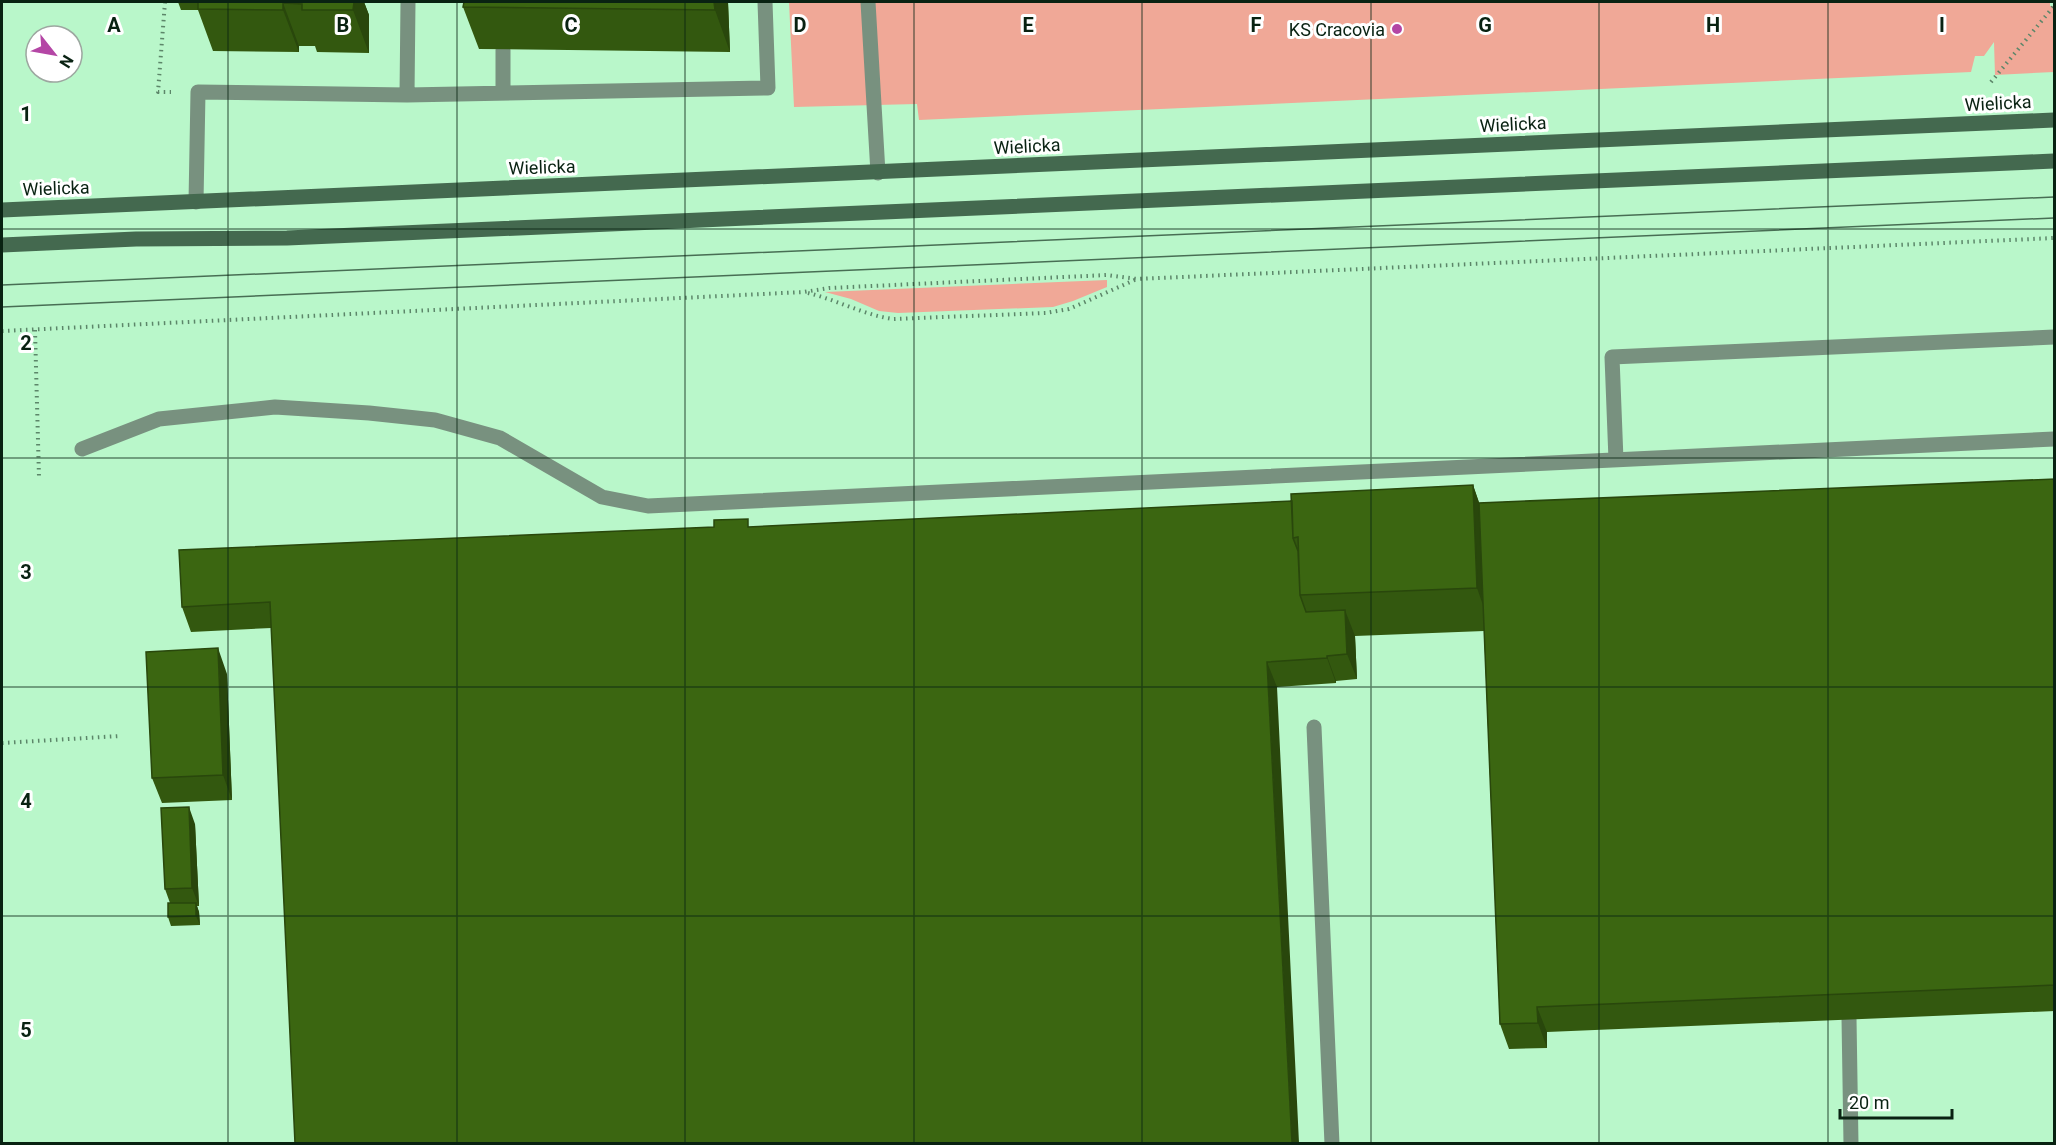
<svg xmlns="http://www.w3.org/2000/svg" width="2056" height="1145" font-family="Roboto,sans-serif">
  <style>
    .green { fill: #f0a897 }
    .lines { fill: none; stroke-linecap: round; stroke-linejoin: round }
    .path { stroke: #5c8669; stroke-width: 4; stroke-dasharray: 1.5 4.5; stroke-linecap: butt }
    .service { stroke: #78917f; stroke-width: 15 }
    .secondary { stroke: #44694f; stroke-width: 15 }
    .tram { stroke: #486e54; stroke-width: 1.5 }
    .wall { fill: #33580f }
    .shaded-wall { fill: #29470c }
    .building { fill: #3b6611; stroke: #29470c; stroke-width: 1.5 }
    .grid { fill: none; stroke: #092212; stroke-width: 1.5; stroke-opacity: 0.55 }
    .poi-dot { fill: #b446a5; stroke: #fff; stroke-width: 2 }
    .labels { text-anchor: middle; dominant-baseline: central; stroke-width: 6; stroke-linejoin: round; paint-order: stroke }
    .poi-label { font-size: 18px; fill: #092212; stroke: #fff; text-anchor: end }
    .street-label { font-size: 18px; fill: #092212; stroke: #fff }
    .grid-label { font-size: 20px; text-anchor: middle; font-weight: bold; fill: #092212; stroke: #fff; stroke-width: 6; stroke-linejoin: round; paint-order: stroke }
  </style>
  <rect width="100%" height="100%" fill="#b9f7ca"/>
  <!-- green -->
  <path class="green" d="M789,2H2050V6H2054V72L1995,75L1994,42L1984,56H1975L1971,72L919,120L917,104L794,107Z
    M1107,280V287L1073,301L1053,307L898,313L879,311L851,299L825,292Z"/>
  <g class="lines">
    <!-- path -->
    <path class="path" d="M165,2L158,92H171
      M1991,82L2054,6
      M808,293C837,300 864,315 893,319L1046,313L1069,309L1137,279
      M35,330L39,477
      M2,331L804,292L829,288L1107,275L1137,279L2054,238
      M2,743L120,736"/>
    <!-- service -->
    <path class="service" d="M868,2L878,173
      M503,93V50
      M407,95L408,2
      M196,202L198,92L407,95L768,88L765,2
      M82,449L159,419L275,407L369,413L435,420L500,438L602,497L648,506L2054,439
      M1616,460L1612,357L2054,337
      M1314,727L1332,1144
      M1849,1018L1851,1144"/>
    <!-- secondary -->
    <path class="secondary" d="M2,210L2054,120
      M2,245L136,239L287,238L2054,161"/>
    <!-- tram -->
    <path class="tram" d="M2,285L2054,197
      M2,307L2054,218"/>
  </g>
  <!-- wall -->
  <path class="wall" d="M178,2H364L369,15V53L317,52L315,46H299V52L213,51L198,10H181Z
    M728,2L730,52L479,49L463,7Z
    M2055,479V1011L1547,1032V1048L1509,1049L1500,1024L1484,631L1355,636L1357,679L1336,681V683L1277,687L271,628L191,632L182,607L751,527L1292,501L1473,485L1479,503Z
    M227,674L232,800L162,803L152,778Z
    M195,824L199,906H197L199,912L200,925L171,926L168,917L170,903L165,889Z"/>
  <!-- shaded-wall -->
  <path class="shaded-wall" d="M354,2H364L369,15V53L353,10Z
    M714,2H728L730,52L715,10Z
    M283,3L299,46V52L283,10Z
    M1473,485L1488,528L1492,631L1477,588Z
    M1345,610L1355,636L1357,679L1347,654Z
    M218,648L227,674L232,800L223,775Z
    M1327,656L1336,681V683L1327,658Z
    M1267,662L1277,687L1299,1143H1292Z
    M189,807L195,824L199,906L192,888Z
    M196,903L199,912L200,925L196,916Z
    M1537,1007L1547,1032V1048L1538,1023Z"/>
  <!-- building -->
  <path class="building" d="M198,2H354L353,10H302V4L283,3V10L198,9Z
    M464,2H714L715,10L463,7Z
    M2055,479V985L1537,1007L1538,1023L1500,1024L1479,503Z
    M1473,485L1477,588L1300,595L1298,537L1293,538L1291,494Z
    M1292,501L1293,538L1298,551L1300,595L1306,612L1345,610L1347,654L1327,656V658L1267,662L1292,1143H295L270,602L182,607L179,550L714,527V520L748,519V527Z
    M218,648L223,775L152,778L146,652Z
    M189,807L192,888L165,889L161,808Z
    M168,903H196V916L168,917Z"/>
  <!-- grid -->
  <path class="grid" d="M228,2V1144M457,2V1144M685,2V1144M914,2V1144M1142,2V1144M1371,2V1144M1599,2V1144M1828,2V1144M2,229H2054M2,458H2054M2,687H2054M2,916H2054"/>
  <!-- markers -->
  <circle class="poi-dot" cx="1397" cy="29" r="6"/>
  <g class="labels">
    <!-- poi labels -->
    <g class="poi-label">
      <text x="1385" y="29">KS Cracovia</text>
    </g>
    <!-- street labels -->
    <g class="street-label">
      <text transform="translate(1998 103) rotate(-3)">Wielicka</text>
      <text transform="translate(1513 124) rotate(-3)">Wielicka</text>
      <text transform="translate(1027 146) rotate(-3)">Wielicka</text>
      <text transform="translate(542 167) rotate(-2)">Wielicka</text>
      <text transform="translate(56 188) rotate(-2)">Wielicka</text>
    </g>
  </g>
  <g class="grid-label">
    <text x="114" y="32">A</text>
    <text x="343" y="32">B</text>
    <text x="571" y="32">C</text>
    <text x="800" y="32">D</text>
    <text x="1028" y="32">E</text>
    <text x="1256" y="32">F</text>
    <text x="1485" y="32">G</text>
    <text x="1713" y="32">H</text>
    <text x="1942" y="32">I</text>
    <text x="26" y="121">1</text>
    <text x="26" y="350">2</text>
    <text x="26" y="579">3</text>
    <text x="26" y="808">4</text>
    <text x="26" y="1037">5</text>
  </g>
  <!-- border -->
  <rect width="2056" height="1145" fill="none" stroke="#092212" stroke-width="6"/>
  <!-- north arrow -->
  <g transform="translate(54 54) rotate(121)"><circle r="28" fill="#ffffff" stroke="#9da7a0" stroke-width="1.5"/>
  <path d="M0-4.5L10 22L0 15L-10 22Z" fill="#b446a5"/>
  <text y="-9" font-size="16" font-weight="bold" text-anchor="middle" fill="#092212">N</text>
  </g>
  <!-- scale -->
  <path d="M1840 1109v9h112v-9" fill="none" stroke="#092212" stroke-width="3"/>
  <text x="1849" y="1109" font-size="18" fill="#092212" stroke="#ffffff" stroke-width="4.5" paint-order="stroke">20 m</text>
</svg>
